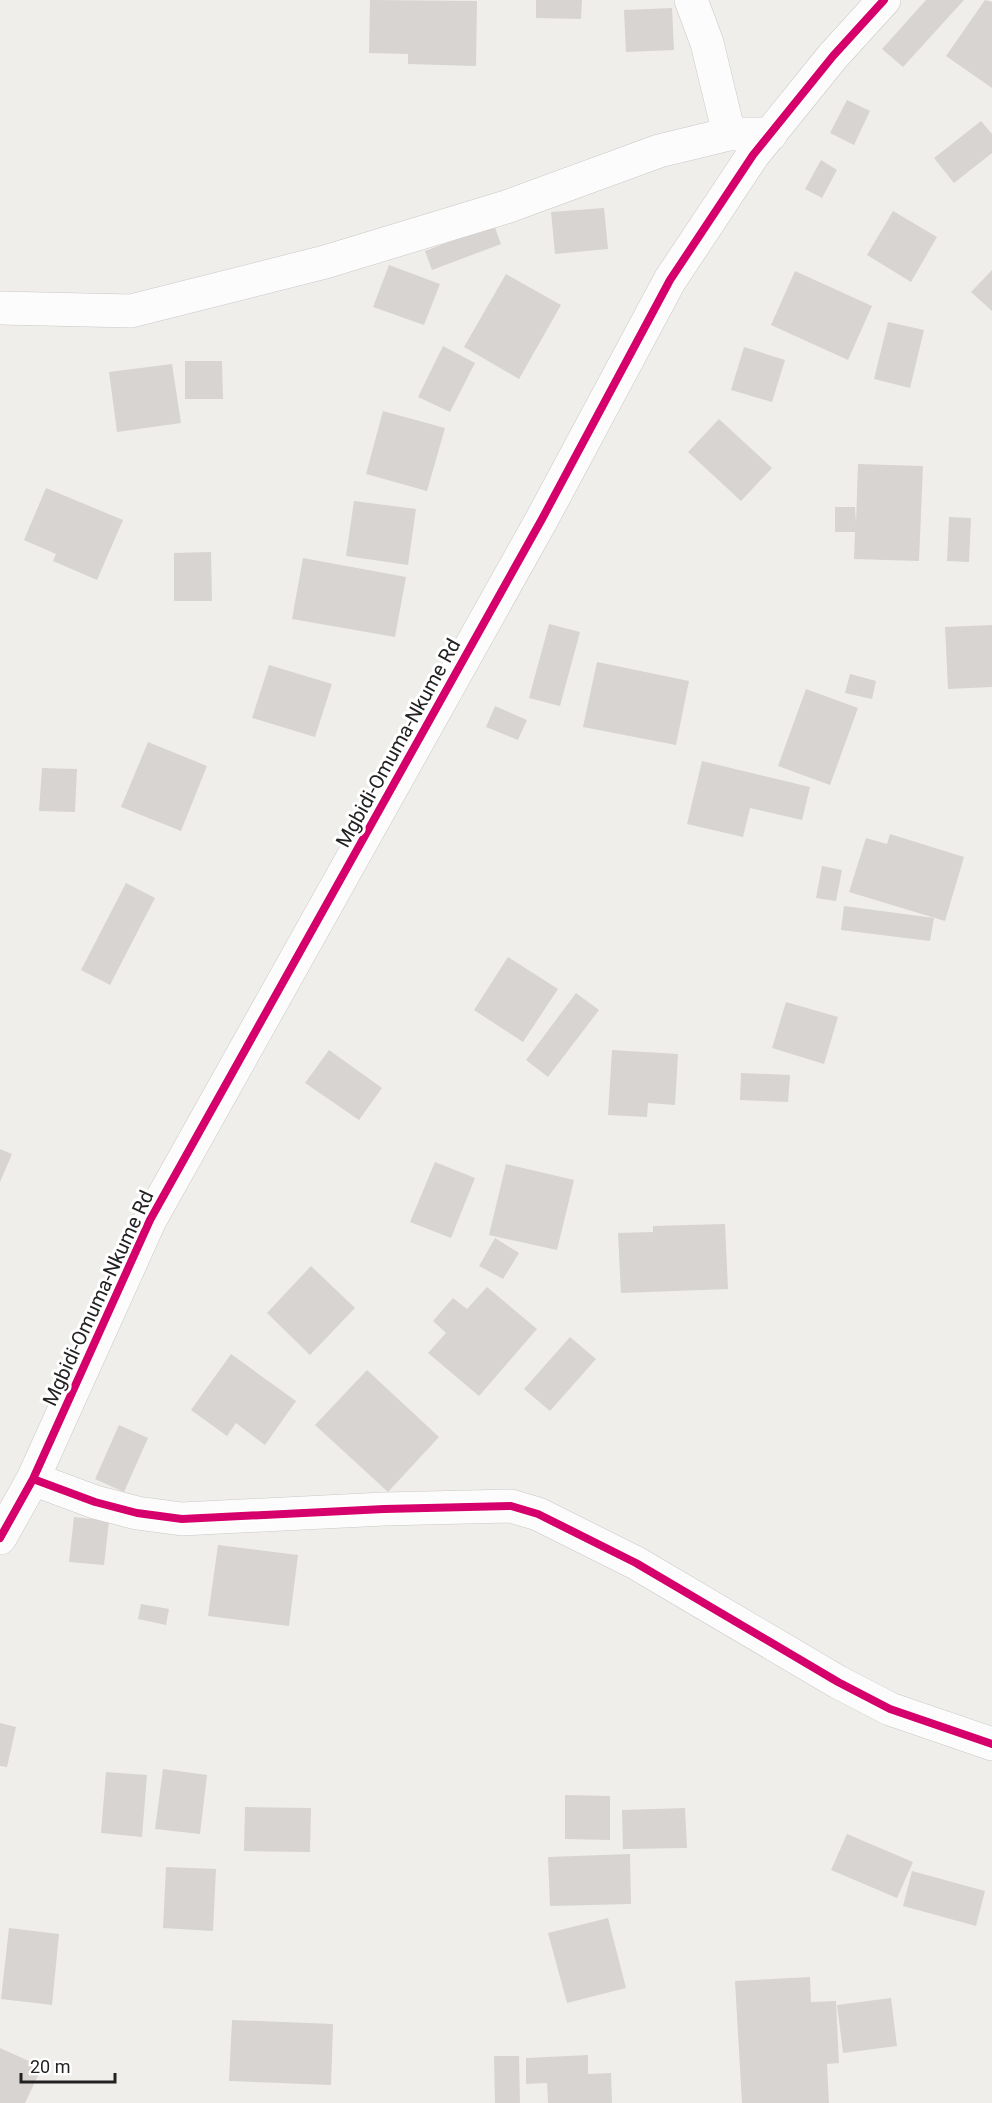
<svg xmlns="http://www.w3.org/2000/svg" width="992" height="2103" font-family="Roboto,sans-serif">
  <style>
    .building { fill: #d7d4d2 }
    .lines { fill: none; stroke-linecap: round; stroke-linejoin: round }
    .minor-casing { stroke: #c9c8c7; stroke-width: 34 }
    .minor { stroke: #fdfcfc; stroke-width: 33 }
    .cycleway-casing { stroke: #fff; stroke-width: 11 }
    .cycleway { stroke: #d6006c; stroke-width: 8 }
    .labels { text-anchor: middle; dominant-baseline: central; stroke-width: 6; stroke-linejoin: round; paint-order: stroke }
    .street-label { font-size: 20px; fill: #222; stroke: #fff }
  </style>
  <rect width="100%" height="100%" fill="#f0eeeb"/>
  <!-- building -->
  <path class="building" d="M370,0L477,1L476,66L408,64V54L369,53Z
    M536,0H582L581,19L536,18Z
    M926,0H964L903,67L882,49Z
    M985,0L992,2V88L946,56Z
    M672,8L674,50L626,52L624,10Z
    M847,100L870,111L854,145L830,133Z
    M981,121L992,134V153L954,183L934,158Z
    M821,160L837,170L822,198L805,189Z
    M604,208L608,249L555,254L551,212Z
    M893,211L937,237L911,282L867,255Z
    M494,225L501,244L432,270L425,251Z
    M389,265L440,284L424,325L373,307Z
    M992,270V311L971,292Z
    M795,271L872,306L848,360L771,325Z
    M506,274L561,305L519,379L464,347Z
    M888,322L924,330L910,388L874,379Z
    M443,346L475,363L450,412L418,397Z
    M744,347L785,360L772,402L731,390Z
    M185,361H222L223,399H185Z
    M172,364L181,423L117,432L109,372Z
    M383,411L445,428L427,491L366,474Z
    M719,419L772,468L741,501L688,452Z
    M858,464L923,466L919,561L854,559L855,532H835V507H855L856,523Z
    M46,488L123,520L97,580L53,561L56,554L24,540Z
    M354,501L416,509L408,565L346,556Z
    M949,517L971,518L969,562L947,561Z
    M211,552L212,601H174V553Z
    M303,558L406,577L395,637L292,619Z
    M549,624L580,632L560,706L529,698Z
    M992,625V687L948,689L945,627Z
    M597,662L689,681L676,745L583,727Z
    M269,665L332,684L315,737L252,718Z
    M850,674L876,681L872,699L845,693Z
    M806,689L858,708L830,785L778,766Z
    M495,706L527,720L518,740L486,727Z
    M148,742L207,766L181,831L121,807Z
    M702,761L810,787L802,820L750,808L743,837L687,824Z
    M42,768L77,769L75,812L39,811Z
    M890,834L964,857L945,921L849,892L866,838L887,844Z
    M822,866L842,870L836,901L816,898Z
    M126,883L155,898L110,985L81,970Z
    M844,906L934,918L930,941L841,930Z
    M508,957L558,989L523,1042L474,1010Z
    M576,993L599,1010L548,1077L526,1060Z
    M786,1002L838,1017L824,1064L772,1048Z
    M329,1050L382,1088L359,1120L305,1083Z
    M612,1050L678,1054L675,1105L648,1103L647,1117L608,1115Z
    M741,1073L790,1075L788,1102L740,1100Z
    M0,1149L12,1154L0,1182Z
    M435,1162L475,1178L451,1238L410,1222Z
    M506,1164L574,1180L557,1250L489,1235Z
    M725,1224L728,1289L621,1293L618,1233L653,1232V1226Z
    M495,1238L519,1253L503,1279L479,1266Z
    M311,1266L355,1308L310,1355L267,1313Z
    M487,1287L537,1329L479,1396L428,1353L446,1333L433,1321L453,1298L467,1309Z
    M570,1337L596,1359L550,1411L524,1389Z
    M231,1354L296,1401L265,1445L236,1423L227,1436L191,1410Z
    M367,1370L439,1437L388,1492L315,1425Z
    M119,1425L148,1438L124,1492L95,1479Z
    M74,1517L109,1521L104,1565L69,1562Z
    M218,1545L298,1555L289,1626L208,1616Z
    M141,1604L169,1609L166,1625L138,1619Z
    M0,1723L16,1727L7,1767L0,1766Z
    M163,1769L207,1775L200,1834L155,1829Z
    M106,1772L147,1775L142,1837L101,1833Z
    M565,1795L610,1796V1840L565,1839Z
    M245,1807L311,1808L310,1852L244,1851Z
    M685,1808L687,1848L623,1849L622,1810Z
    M847,1834L913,1862L897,1898L831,1870Z
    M630,1854L631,1904L550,1906L548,1857Z
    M166,1867L216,1869L213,1931L163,1928Z
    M912,1871L985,1891L976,1926L903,1906Z
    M608,1918L626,1988L567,2003L548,1933Z
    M9,1928L59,1934L52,2005L1,1999Z
    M810,1977L811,2002L836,2001L839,2063L827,2064L829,2103H742L735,1981Z
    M891,1998L897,2046L843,2053L837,2005Z
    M232,2020L333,2024L331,2085L229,2081Z
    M0,2048L42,2067L25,2103H0Z
    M588,2055V2074L611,2073L612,2103H548L547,2083L526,2084V2058Z
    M494,2056H519L520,2103H495Z"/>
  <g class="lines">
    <!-- minor casing -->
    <g class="minor-casing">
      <path id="minor" d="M691,0L707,43L729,134
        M0,308L131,311L325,262L506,207L659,151L729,134H771
        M33,1479L95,1502L137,1513L182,1519L384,1509L511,1506L538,1514L636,1563L838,1682L890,1709L992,1744
        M0,1538L33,1479L150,1220L542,519L670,280L753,155L833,56L884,0"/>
    </g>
    <!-- minor -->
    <use href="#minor" class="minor"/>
    <!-- cycleway casing -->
    <g class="cycleway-casing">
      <path id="cycleway" d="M33,1479L95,1502L137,1513L182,1519L384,1509L511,1506L538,1514L636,1563L838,1682L890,1709L992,1744
        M0,1538L33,1479L150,1220L542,519L670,280L753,155L833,56L884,0"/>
    </g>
    <!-- cycleway -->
    <use href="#cycleway" class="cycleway"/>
  </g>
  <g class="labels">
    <!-- street labels -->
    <g class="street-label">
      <text transform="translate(398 743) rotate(-61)">Mgbidi-Omuma-Nkume Rd</text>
      <text transform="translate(98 1298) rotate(-65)">Mgbidi-Omuma-Nkume Rd</text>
    </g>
  </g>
  <!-- scale -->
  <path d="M21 2073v9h94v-9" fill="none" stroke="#222222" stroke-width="3"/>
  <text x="30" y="2073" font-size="18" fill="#222222" stroke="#ffffff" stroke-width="4.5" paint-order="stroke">20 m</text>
</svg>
